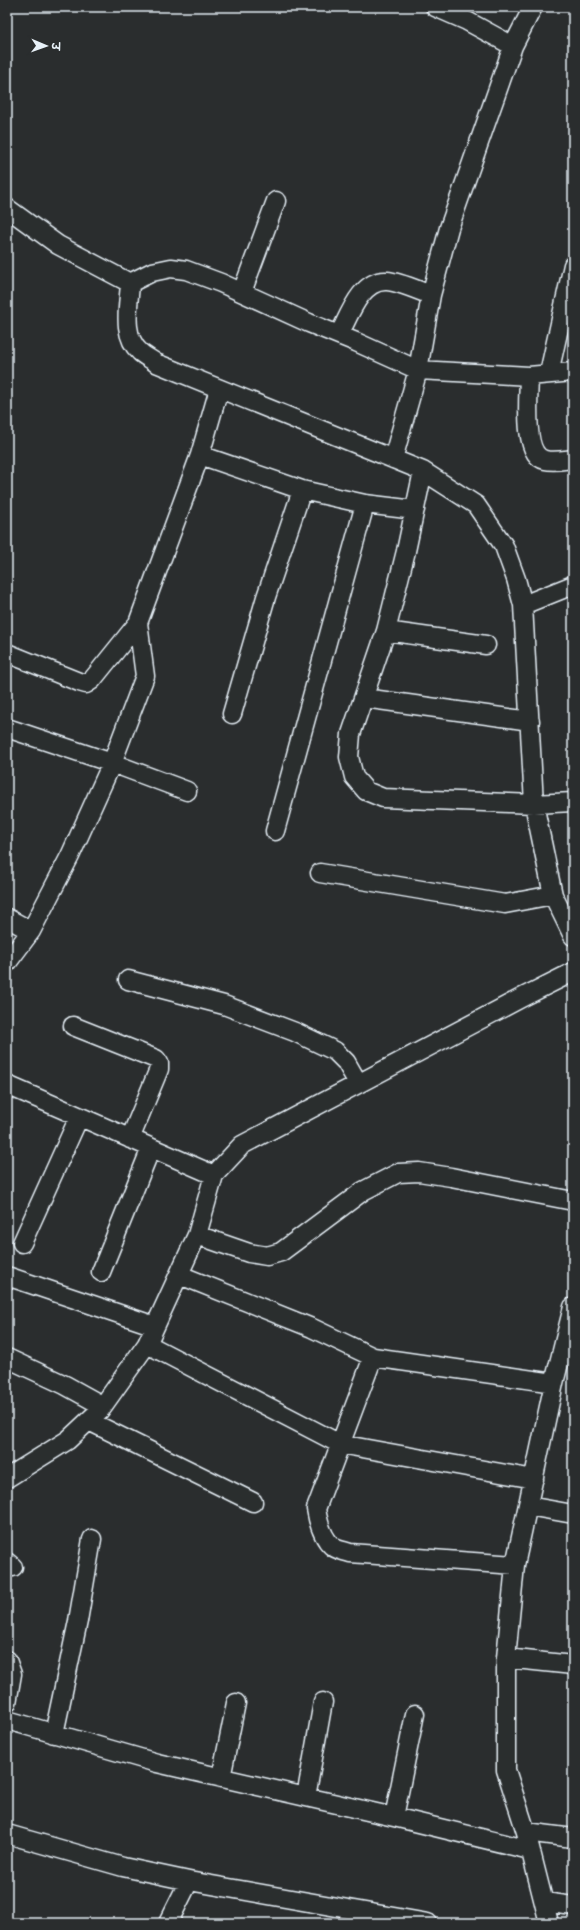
<svg xmlns="http://www.w3.org/2000/svg" width="580" height="1930" font-family="'Balsamiq Sans','Playpen Sans Deva',sans-serif">
  <style>
    .lines { fill: none; stroke-linecap: round; stroke-linejoin: round }
    .street-casing { stroke: #e8f1f8; stroke-width: 21 }
    .street { stroke: #2a2d2e; stroke-width: 18 }
  </style>
  <rect width="100%" height="100%" fill="#2a2d2e"/>
  <filter id="ink" filterUnits="userSpaceOnUse"><feTurbulence type="fractalNoise" baseFrequency=".025" numOctaves="2"/><feDisplacementMap in="SourceGraphic" scale="8" xChannelSelector="R" yChannelSelector="G"/><feConvolveMatrix kernelMatrix="1 2 1 2 8 2 1 2 1" color-interpolation-filters="sRGB"/></filter>
  <g filter="url(#ink)">
    <g class="lines">
      <!-- street casing -->
      <g class="street-casing">
        <path id="street" d="M435,7L467,21L513,46
          M7,208L58,245L130,283C129,305 121,335 140,352C144,356 151,359 156,363L423,471L476,505L504,546L516,579L523,605L534,804L553,895L573,936
          M130,283L152,272L171,268L186,270L221,283L309,323L356,342L418,370L529,376
          M242,292L276,201
          M339,335C349,316 361,279 387,281C400,282 419,291 431,295
          M573,372L529,376C529,394 522,455 545,460C554,462 564,460 573,459
          M549,373L573,265
          M200,455L219,389
          M393,459L418,370L431,295L449,228L513,46L533,7
          M423,471L406,551L386,631L351,734L349,757L354,777L366,791L383,798L534,804L573,802
          M523,605L573,585
          M386,631L486,645
          M7,653L79,682L86,684L92,680L138,623
          M364,698L530,721
          M232,714L266,597L302,490
          M7,728L112,763L187,791
          M275,831L365,504
          M320,873L505,904L553,895
          M7,918L31,931
          M7,963L31,931L70,856L112,763L145,676L138,623L200,455L302,490L365,504L415,510
          M128,980L224,1005L295,1032L335,1051L346,1062L358,1083
          M73,1026L156,1059L159,1063V1069L130,1139
          M7,1085L214,1175
          M197,1235L249,1253L267,1256L281,1252L363,1191L398,1173L419,1172L451,1177L573,1201
          M22,1243L79,1117
          M101,1272L151,1148
          M180,1275L312,1328L373,1357L554,1383
          M7,1276L155,1326
          M147,1344L340,1444L534,1479
          M373,1357L316,1509C318,1521 322,1537 332,1546C336,1550 345,1551 350,1553L515,1565
          M7,1358L65,1385L103,1406
          M89,1421L253,1502
          M7,1478L68,1440L100,1410L147,1344L197,1235L214,1175L242,1145L523,997L573,972
          M528,1506L573,1514
          M7,1562L13,1567
          M506,1658L573,1665
          M7,1660L12,1674L7,1703
          M7,1720L157,1763L394,1817L530,1850
          M54,1734L78,1621L92,1539
          M221,1778L236,1703
          M306,1797L323,1702
          M394,1817L415,1714
          M526,1832L573,1838
          M7,1834L123,1867L189,1881L428,1923
          M544,1902L573,1906
          M168,1923L189,1881
          M549,1923L526,1832L506,1770V1658L515,1565L554,1383L573,1307"/>
      </g>
      <!-- street -->
      <use href="#street" class="street"/>
    </g>
  </g>
  <!-- margin -->
  <rect width="580" height="1930" fill="none" stroke="#2a2d2e" stroke-width="24"/>
  <rect x="12" y="12" width="556" height="1906" fill="none" stroke="#e8f1f8" stroke-width="1.5" filter="url(#ink)"/>
  <!-- north arrow -->
  <g transform="translate(46 46) rotate(92)" stroke="#2a2d2e" stroke-width="3" paint-order="stroke">
  <path d="M0-3L7 15L0 10L-7 15Z" fill="#e8f1f8"/>
  <text y="-6" font-size="11" font-weight="bold" text-anchor="middle" fill="#e8f1f8">उ</text>
  </g>
</svg>
